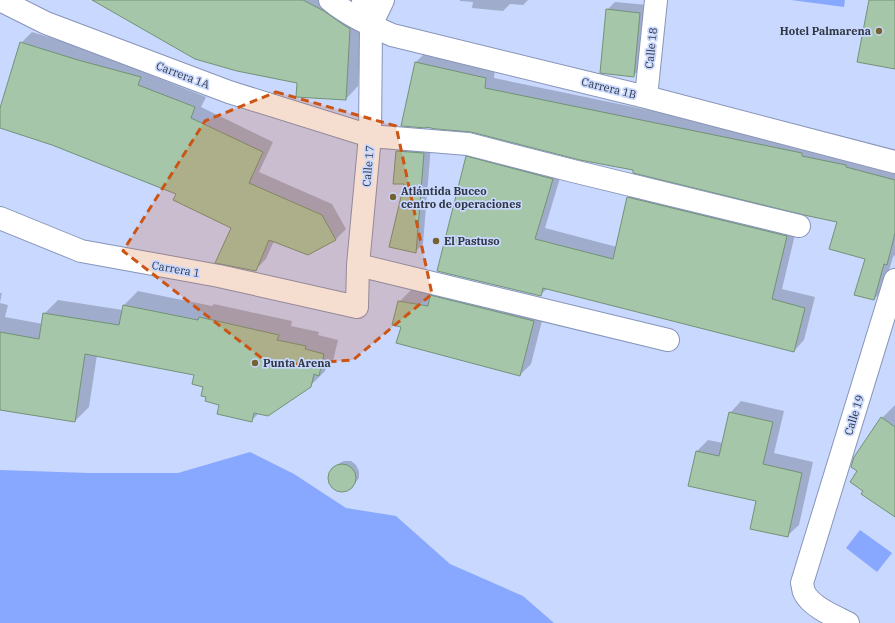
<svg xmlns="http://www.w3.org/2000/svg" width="895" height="623" font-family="'IBM Plex Serif',serif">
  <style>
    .water { fill: #88a8ff }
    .shadow { fill: #0003 }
    .building { fill: #a5c6a8; stroke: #739276 }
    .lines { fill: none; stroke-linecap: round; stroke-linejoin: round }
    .minor-casing { stroke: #8795b8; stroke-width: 24 }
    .minor { stroke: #fff; stroke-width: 22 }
    .marked { fill: #cc5414; fill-opacity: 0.2; stroke: #cc5414; stroke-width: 3; stroke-dasharray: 8 5; stroke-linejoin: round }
    .poi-dot { fill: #766231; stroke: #c9d8fe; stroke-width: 1.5 }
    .labels { text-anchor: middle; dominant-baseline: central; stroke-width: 3.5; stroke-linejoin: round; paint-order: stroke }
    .poi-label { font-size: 11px; font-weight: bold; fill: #303644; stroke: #c9d8fe; text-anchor: start }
    .street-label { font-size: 11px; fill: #303644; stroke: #c9d8fe }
  </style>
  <rect width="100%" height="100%" fill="#c9d8fe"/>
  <!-- water -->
  <path class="water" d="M791,0H845L844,7Z
    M250,452L294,474L346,508L396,516L450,564L523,596L554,623H0V470L89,473H178Z
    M860,530L892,553L877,572L846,548Z"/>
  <!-- shadow -->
  <path class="shadow" d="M94,0H338L362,16L358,86L346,99L298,82Z
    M460,0H528L523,5L510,4L503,11L472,8L473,2L460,1Z
    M615,2L648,5L641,68L633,76L607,10Z
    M32,32L89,49L151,67L148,74L206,97L201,107L273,142L259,172L332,204L346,229L335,240L274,241L266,259L255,270L233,228L178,193L52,144L0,127V111L21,43Z
    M425,53L495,68L494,78L778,137L895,168V255L893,257L883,290L874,299L867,258L838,221L634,169L471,131L427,126L402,125L416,62Z
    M405,143L431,145L423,244L415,252L406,183L397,151Z
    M477,146L563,168L545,228L617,247L628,198L639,187L797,226L782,289L815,297L804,340L794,351L548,288L540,295L467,157Z
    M411,290L545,309L531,364L520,375L402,326L399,302Z
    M138,291L212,306L214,304L292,321L291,326L319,332L318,335L338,340L333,361L326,368L325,371L310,386L259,413L251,421L207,396L204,386L195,374L97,355L89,407L75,421L0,410V303L8,305L5,317L43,324L44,314L58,300L123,310L124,305Z
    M0,293H2L0,302Z
    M741,401L784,411L774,453L813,462L799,525L787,536L757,501L689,485L697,451L708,440L723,443L730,413Z
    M895,405V516L864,491L858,471L882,418Z
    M344,461H351L356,465L359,471V478L351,488L345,491H338L332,487L329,481L330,474L338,464Z"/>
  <!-- building -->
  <path class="building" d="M92,0H303L324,11L338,21L350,29L346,100L296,97L297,83L237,71L195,59Z
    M869,0H895V69L857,62Z
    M606,9L640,13L634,77L600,73Z
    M20,42L78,60L141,77L138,85L195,107L191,118L263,152L249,183L322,215L336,240L308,255L269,240L256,271L215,263L231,228L173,200L176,194L52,145L0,128V108Z
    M415,62L486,78L485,88L768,146L802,153V156L846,165V167L895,180V233L887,265L884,264L874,300L854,295L865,259L829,249L837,222L804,215L633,173V170L580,160L471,132L436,129L426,127V128L401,126Z
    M396,151L424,153L416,253L389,247L404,184H393Z
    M466,156L553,179L535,239L613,259L627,197L787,236L772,299L805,308L794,352L543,288L541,296L437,271Z
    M430,295L534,321L520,376L396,343L401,327L392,325L398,301L428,306Z
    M123,305L198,320L199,317L279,335L277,340L306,346L305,349L324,354L319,376L314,374L311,387L268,416L254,413L252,422L217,414L219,405L205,401L206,397L201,396L203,387L192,384L194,375L85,354L75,422L0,410V332L39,339L43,313L119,325Z
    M729,412L773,422L763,464L802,473L788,537L750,529L756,501L688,486L696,451L719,456Z
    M881,417L895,427V517L861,494L863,491L850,482L857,471L851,467L854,457Z
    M328 478a14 14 0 1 1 28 0a14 14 0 1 1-28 0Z"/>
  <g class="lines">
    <!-- minor casing -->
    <g class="minor-casing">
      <path id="minor" d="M0,0L46,23L229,92L370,136L468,144L573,171L799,226
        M330,0C348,15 370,25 392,35L646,97L895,162
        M371,25L383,0
        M646,97L656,0
        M0,218L81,251L219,276L357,307L358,265L370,136L371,25L363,0
        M358,265L668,340
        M848,623C834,616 811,607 804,592C803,590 803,586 802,583L895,280"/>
    </g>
    <!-- minor -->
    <use href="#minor" class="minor"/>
  </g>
  <!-- marked area -->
  <path class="marked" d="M276,92L396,126L432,294L353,360L272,366L123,251L205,121Z"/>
  <!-- markers -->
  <g class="poi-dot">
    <circle cx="879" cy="31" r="4"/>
    <circle cx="393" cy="197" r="4"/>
    <circle cx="436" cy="241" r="4"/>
    <circle cx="255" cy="363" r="4"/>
  </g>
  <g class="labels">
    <!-- poi labels -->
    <g class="poi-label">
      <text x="871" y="31" text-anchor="end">Hotel Palmarena</text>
      <text x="401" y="191">Atlántida Buceo<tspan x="401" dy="13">centro de operaciones</tspan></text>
      <text x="444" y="241">El Pastuso</text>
      <text x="263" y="363">Punta Arena</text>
    </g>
    <!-- street labels -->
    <g class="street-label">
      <text transform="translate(651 48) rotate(-84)">Calle 18</text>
      <text transform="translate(183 75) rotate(21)">Carrera 1A</text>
      <text transform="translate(609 88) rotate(14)">Carrera 1B</text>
      <text transform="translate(368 166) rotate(-85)">Calle 17</text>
      <text transform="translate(176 269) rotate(10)">Carrera 1</text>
      <text transform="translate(854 415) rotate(-73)">Calle 19</text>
    </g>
  </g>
</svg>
